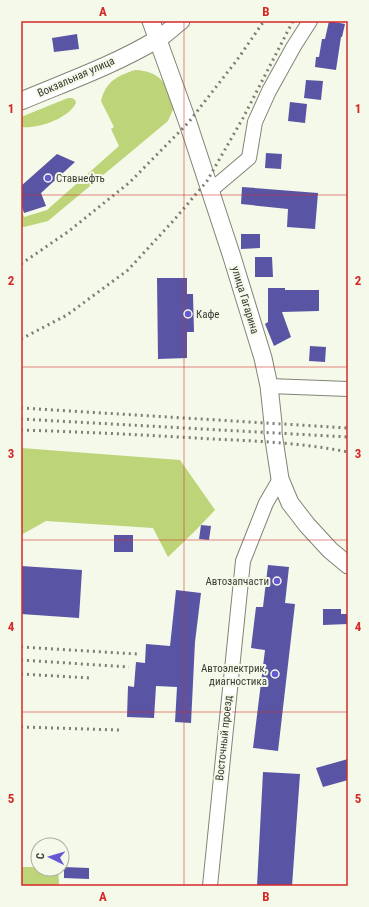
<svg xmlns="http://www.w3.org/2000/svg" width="369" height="907" font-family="'Roboto Condensed',sans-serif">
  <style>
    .green { fill: #bdd479 }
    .building { fill: #5954a4 }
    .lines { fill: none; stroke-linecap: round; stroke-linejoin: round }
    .minor-casing { stroke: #808476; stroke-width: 16 }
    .major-casing { stroke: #808476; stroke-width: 19 }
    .minor { stroke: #fff; stroke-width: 14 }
    .major { stroke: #fff; stroke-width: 17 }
    .rail { stroke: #7c7f75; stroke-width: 3; stroke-dasharray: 2 4; stroke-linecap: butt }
    .grid { fill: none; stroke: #d62828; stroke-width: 1; stroke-opacity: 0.55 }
    .poi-dot { fill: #6658d2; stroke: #f4f9e9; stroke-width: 1.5 }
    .labels { text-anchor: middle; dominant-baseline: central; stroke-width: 4; stroke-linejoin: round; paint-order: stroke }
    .street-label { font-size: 11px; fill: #3a3c35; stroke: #f4f9e9 }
    .poi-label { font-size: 11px; fill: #3a3c35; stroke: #f4f9e9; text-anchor: start }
    .neatline { fill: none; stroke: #d62828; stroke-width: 1.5 }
    .grid-label { font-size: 13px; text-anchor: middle; font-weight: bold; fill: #d62828 }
  </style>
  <rect width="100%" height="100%" fill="#f4f9e9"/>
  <!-- green -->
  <path class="green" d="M135,70C160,71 167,84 175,105L168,121L48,221L24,227L21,226V209L24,217L47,210L119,146L111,129L114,127L101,101C106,81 117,76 135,70Z
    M68,98H72L75,100L76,103C68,119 38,129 21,127V117Z
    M21,448L180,460L215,510L196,530L168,557L153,528L46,521L21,535Z
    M21,867H38V869H58L59,883L58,886H21Z"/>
  <!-- building -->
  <path class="building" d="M329,21L345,24L342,37H341L336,70L315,67L316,57H319L322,39H325Z
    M77,34L79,49L54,52L52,38Z
    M306,80L323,81L321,100L304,98Z
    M290,102L307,104L305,123L288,121Z
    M266,153L282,154L281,169L265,168Z
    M57,154L75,162L41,193L46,206L24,213L21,204V186Z
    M242,187L318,193L315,229L287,227L288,209L241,204Z
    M241,234H260V248L241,249Z
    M255,257H272L273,277H255Z
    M157,278H187V294H193L194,332H187V358L158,359Z
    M268,288H285V290H319V311L282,312L291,337L274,346L265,324L268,322Z
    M310,346L326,347L325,362L309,361Z
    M201,525L211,526L209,540L199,539Z
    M114,535H133V552H114Z
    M268,565L289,567L285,603L295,604L278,751L253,748L265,650L251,648L256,607H263Z
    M21,566L82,570L79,618L21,614Z
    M176,590L201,593L195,642L191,723L175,722L177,687L156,686L154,718L127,717L128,686L134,687L136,662L145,663L146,644L170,646Z
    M323,609H341V614H348V624L323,625Z
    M348,759V780L323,787L316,768Z
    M263,772L300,774L292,886H257Z
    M64,867L89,868V879L64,878Z"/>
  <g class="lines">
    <!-- minor casing -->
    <g class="minor-casing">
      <path id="minor" d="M210,191L249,158L255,122L269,91L294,46L310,21
        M269,386L348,389
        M210,886L243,561L266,503L280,479"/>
    </g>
    <!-- major casing -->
    <g class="major-casing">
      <path id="major" d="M151,21L188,123L232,257L263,358L269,386L273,423V433L280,479L290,503L307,525L330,550L348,565
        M21,101C66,82 114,65 156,40C165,35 173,27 181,21"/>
    </g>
    <!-- minor -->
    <use href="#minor" class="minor"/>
    <!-- major -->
    <use href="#major" class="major"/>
    <!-- rail -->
    <path class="rail" d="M21,264L69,231L130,182L188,123L237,60L264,21
      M21,339L67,315L128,270L174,220L207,181L243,118L293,21
      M21,408L348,428
      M21,419L348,437
      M21,430C85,432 148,435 212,439C258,441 303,443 348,452
      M21,647L137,654
      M21,660L129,667
      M21,674L90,678
      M21,727L119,730"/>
  </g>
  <!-- grid -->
  <path class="grid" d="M184,21V886M21,195H348M21,367H348M21,540H348M21,712H348"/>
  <!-- markers -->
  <g class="poi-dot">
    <circle cx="48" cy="178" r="4"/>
    <circle cx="188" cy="314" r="4"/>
    <circle cx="277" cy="581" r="4"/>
    <circle cx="275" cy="674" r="4"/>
  </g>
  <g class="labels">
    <!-- street labels -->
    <g class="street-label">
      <text transform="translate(76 77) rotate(-24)">Вокзальная улица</text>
      <text transform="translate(245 300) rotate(73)">улица Гагарина</text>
      <text transform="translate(224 738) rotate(-84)">Восточный проезд</text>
    </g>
    <!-- poi labels -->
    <g class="poi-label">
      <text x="56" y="178">Ставнефть</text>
      <text x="196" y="314">Кафе</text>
      <text x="269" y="581" text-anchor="end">Автозапчасти</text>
      <text x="267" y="668" text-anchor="end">Автоэлектрик,<tspan x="267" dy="13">диагностика</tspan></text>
    </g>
  </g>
  <!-- border -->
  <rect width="369" height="907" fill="none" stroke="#f4f9e9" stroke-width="44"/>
  <!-- north arrow -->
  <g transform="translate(50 857) rotate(275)"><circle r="19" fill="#f4f9e9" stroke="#aaada1"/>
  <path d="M0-3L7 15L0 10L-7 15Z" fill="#6658d2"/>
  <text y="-6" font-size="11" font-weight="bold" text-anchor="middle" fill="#3a3c35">С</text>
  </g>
  <rect x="22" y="22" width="325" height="863" class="neatline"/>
  <g class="grid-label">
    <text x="103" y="16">A</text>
    <text x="266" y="16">B</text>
    <text x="11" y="113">1</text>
    <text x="358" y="113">1</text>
    <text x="11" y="285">2</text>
    <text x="358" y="285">2</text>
    <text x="11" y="458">3</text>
    <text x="358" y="458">3</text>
    <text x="11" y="631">4</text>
    <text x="358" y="631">4</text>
    <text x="11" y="803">5</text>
    <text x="358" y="803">5</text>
    <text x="103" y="901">A</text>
    <text x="266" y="901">B</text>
  </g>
</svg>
